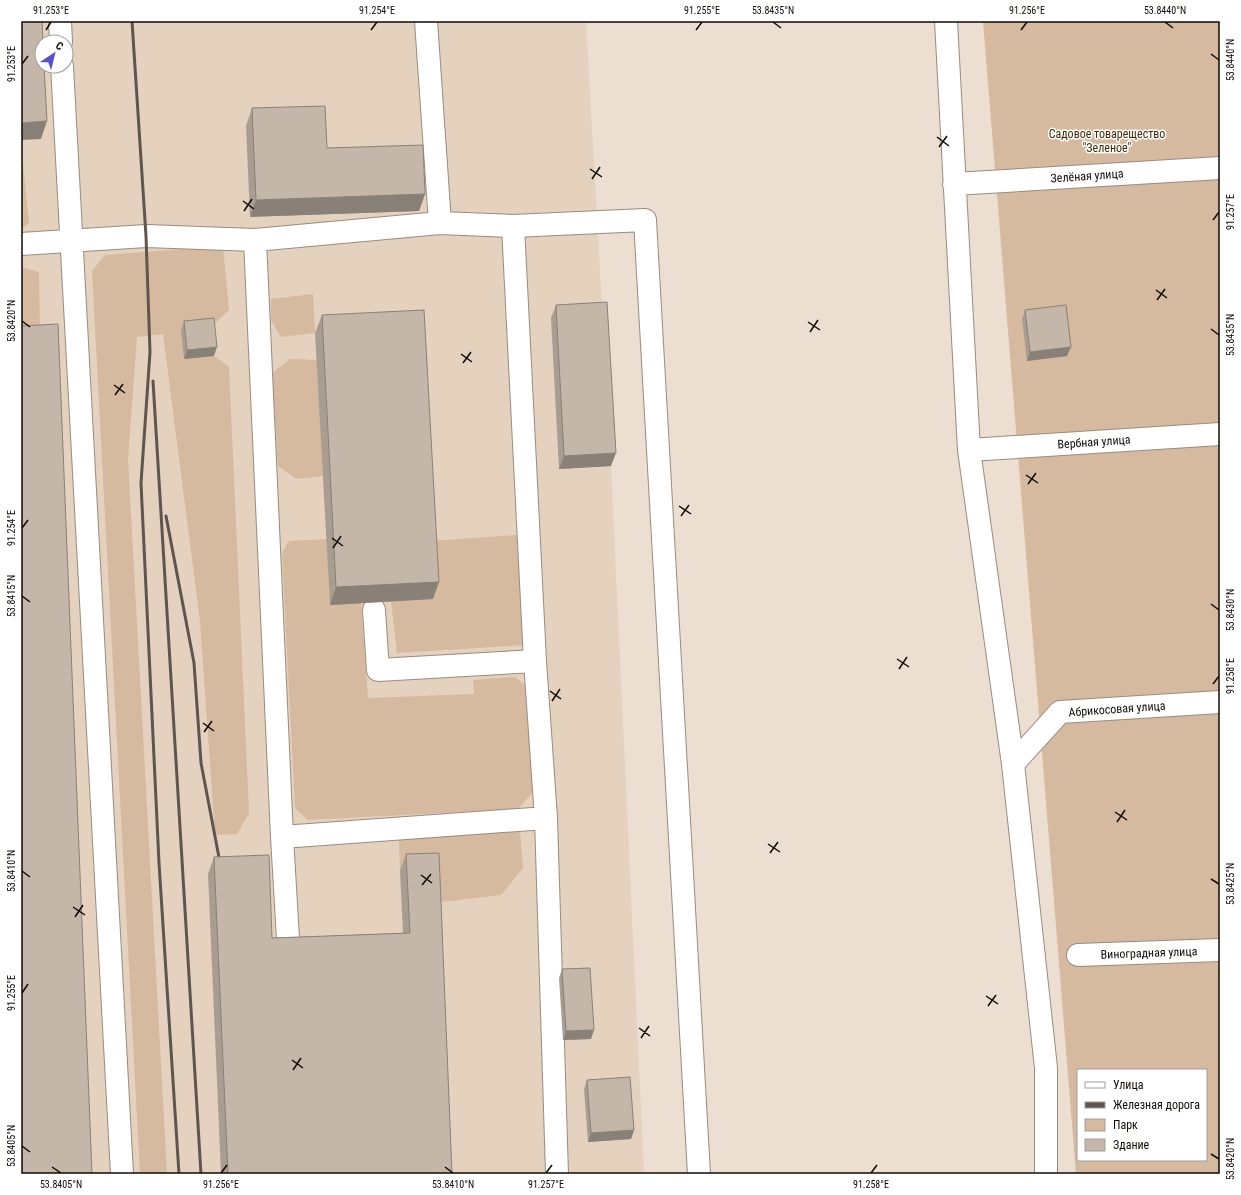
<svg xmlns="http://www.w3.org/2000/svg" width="1241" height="1195" font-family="'Roboto Condensed',sans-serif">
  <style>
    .built { fill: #e4d1be; fill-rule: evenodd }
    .green { fill: #d5ba9f; fill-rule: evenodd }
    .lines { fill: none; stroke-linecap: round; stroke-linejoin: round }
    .minor-casing { stroke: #988c7f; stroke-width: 24 }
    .minor { stroke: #fff; stroke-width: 22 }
    .rail { stroke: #5e564e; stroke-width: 3 }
    .wall { fill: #a99d92 }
    .shaded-wall { fill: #898077 }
    .building { fill: #c4b7aa; stroke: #898077 }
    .ticks { fill: none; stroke: #0f0a06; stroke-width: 1.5 }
    .labels { text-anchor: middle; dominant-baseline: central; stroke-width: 3; stroke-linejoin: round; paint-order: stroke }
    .park-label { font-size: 12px; fill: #442803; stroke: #fff }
    .street-label { font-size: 12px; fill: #0f0a06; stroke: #fff }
    .neatline { fill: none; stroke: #0f0a06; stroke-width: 1.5 }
    .ticks-label { font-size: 10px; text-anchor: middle; fill: #0f0a06 }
  </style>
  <rect width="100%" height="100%" fill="#ecdfd1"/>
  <!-- built -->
  <path class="built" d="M21,21H586L611,466L644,1174H21ZM42,42H66V66H42Z"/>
  <!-- green -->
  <path class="green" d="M983,21H1220V1174H1076ZM1078,1070H1206V1160H1078Z
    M21,144L29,223L21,229Z
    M223,246L229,310L211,327L214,356L229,367L249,813L237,834L215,835L200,621L163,334L137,337L128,459L167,1174H140L92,271L105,255Z
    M21,267L39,272L40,339L21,340Z
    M313,294L315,333L281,337L271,320V299Z
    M290,359L317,360L323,476L297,479L278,466L272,373Z
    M517,535L525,645L397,653L391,601L430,541Z
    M327,539L330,604L361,603L368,698L474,694L473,680L515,677L530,689L533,792L518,809L308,820L295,808L282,553L289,541Z
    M520,831L523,868L501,895L433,903L432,870L400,871L399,840Z"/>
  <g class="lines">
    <!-- minor casing -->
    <g class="minor-casing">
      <path id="minor" d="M60,21L61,42
        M426,21L440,223
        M946,21L969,450L1013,764L1046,1068V1174
        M62,66L122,1174
        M954,184L1220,168
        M513,226L535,661L546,818
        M21,244L146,236L255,240
        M969,450L1220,434
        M374,610L378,670L535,661
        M1013,764L1060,712L1220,702
        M282,837L288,939
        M1078,955L1220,950
        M557,1174L546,818L282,837L255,240L440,223L513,226L645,220L699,1174"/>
    </g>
    <!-- minor -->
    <use href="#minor" class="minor"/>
    <!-- rail -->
    <path class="rail" d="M132,21L146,236L150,352L141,483L159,863L179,1174
      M153,381L201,1174
      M166,516L194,663L201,763L221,868"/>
  </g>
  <!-- wall -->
  <path class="wall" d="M252,108L327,148L425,194L419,211L250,217L246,126Z
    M556,305L611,466L559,469L551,318Z
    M1025,310L1067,356L1027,361L1022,319Z
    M322,315L433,599L330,605L315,333Z
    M184,321L214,356L184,359L181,330Z
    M406,854L452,1174H221L208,874L214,857L272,938L403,933L400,871Z
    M562,969L591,1039L563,1040L559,978Z
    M587,1080L634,1130L631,1139L588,1142L584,1089Z"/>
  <!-- shaded-wall -->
  <path class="shaded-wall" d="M47,121L41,139L21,140V123Z
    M425,194L419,211L250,217L256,200Z
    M217,347L214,356L184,359L187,350Z
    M1071,347L1067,356L1027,361L1030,352Z
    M616,453L611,466L559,469L564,456Z
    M439,582L433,599L330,605L336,587Z
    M594,1030L591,1039L563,1040L566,1031Z
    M634,1130L631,1139L588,1142L591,1133Z"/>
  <!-- building -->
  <path class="building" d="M21,21H42L43,42H42V66H44L47,121L21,123Z
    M325,106L327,148L423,145L425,194L256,200L252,108Z
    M607,302L616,453L564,456L556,305Z
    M1066,305L1071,347L1030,352L1025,310Z
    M424,310L439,582L336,587L322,315Z
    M214,318L217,347L187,350L184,321Z
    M58,324L92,1174H21V326Z
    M439,853L452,1174H228L214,857L269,855L272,938L410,933L406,854Z
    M590,968L594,1030L566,1031L562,969Z
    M630,1077L634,1130L591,1133L587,1080Z"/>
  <!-- ticks -->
  <path class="ticks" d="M773,22L781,28M1165,22L1173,28M46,30L51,22M371,30L377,22M696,30L702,22M1021,30L1027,22M1211,54L1219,60M22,64L28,56M937,137L949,146M939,147L947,136M590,169L602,177M592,179L600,167M243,201L254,209M244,211L252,199M1213,220L1219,212M1156,290L1167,298M1157,300L1165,289M22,321L30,327M808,322L820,330M1211,329L1219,335M810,332L818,320M461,354L472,362M463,363L471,352M114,385L125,393M115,395L123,384M1026,475L1038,483M1028,484L1036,473M679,506L691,514M681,516L689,505M22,528L28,520M332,538L343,546M333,548L341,536M22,596L30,602M1211,604L1219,610M897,659L909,667M899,669L907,657M1213,684L1219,676M550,691L561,699M552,701L560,689M203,723L214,731M204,732L212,721M1115,812L1127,820M1117,822L1125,810M768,844L780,852M770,853L778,842M22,871L30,877M421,875L432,883M1211,879L1219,884M422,885L431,874M73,907L85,915M75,917L83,905M22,993L28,984M986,996L998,1004M988,1006L996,995M639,1028L650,1036M641,1038L649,1026M292,1060L303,1068M293,1070L301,1058M22,1146L30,1152M1211,1154L1219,1159M52,1167L61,1173M445,1167L453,1173M221,1173L227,1165M546,1173L552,1165M871,1173L877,1165"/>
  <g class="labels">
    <!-- park labels -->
    <g class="park-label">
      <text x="1107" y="134">Садовое товарещество<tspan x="1107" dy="14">"Зеленое"</tspan></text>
    </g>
    <!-- street labels -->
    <g class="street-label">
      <text transform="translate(1087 176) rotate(-4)">Зелёная улица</text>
      <text transform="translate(1094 442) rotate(-4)">Вербная улица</text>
      <text transform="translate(1117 709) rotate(-4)">Абрикосовая улица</text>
      <text transform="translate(1149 953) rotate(-2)">Виноградная улица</text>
    </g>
  </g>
  <!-- border -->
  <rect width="1241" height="1195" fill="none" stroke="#ffffff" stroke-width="44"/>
  <!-- legend -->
  <rect x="1077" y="1069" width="130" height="92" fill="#ffffff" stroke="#9f9d9b"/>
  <rect x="1085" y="1082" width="20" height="6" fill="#ffffff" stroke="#9f9d9b"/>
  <text x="1113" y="1089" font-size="12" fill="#0f0a06">Улица</text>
  <rect x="1085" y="1102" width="20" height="6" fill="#5e564e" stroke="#9f9d9b"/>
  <text x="1113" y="1109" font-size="12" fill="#0f0a06">Железная дорога</text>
  <rect x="1085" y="1119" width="20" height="12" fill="#d5ba9f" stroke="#9f9d9b"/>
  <text x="1113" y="1129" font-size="12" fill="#0f0a06">Парк</text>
  <rect x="1085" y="1139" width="20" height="12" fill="#c4b7aa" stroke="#9f9d9b"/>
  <text x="1113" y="1149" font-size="12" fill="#0f0a06">Здание</text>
  <!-- north arrow -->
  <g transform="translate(54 54) rotate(35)"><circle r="19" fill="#ffffff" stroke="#9f9d9b"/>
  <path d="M0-3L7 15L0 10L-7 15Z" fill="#5a52ca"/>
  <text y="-6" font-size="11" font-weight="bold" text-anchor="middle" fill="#0f0a06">С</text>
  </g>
  <rect x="22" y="22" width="1197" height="1151" class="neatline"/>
  <g class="ticks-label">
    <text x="51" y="14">91.253°E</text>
    <text x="377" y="14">91.254°E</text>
    <text x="702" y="14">91.255°E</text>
    <text x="773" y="14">53.8435°N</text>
    <text x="1027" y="14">91.256°E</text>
    <text x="1165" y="14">53.8440°N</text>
    <text transform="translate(1230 60) rotate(-90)" y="4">53.8440°N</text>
    <text transform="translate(11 64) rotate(-90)" y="4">91.253°E</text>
    <text transform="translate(1230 212) rotate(-90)" y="4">91.257°E</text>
    <text transform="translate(11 321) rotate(-90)" y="4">53.8420°N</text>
    <text transform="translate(1230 335) rotate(-90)" y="4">53.8435°N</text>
    <text transform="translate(11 528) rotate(-90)" y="4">91.254°E</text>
    <text transform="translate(11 596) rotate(-90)" y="4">53.8415°N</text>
    <text transform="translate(1230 610) rotate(-90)" y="4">53.8430°N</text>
    <text transform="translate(1230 676) rotate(-90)" y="4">91.258°E</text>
    <text transform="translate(11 871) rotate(-90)" y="4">53.8410°N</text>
    <text transform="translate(1230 884) rotate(-90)" y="4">53.8425°N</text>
    <text transform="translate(11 993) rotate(-90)" y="4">91.255°E</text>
    <text transform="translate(11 1146) rotate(-90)" y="4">53.8405°N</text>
    <text transform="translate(1230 1159) rotate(-90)" y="4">53.8420°N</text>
    <text x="61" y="1188">53.8405°N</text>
    <text x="221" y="1188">91.256°E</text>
    <text x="453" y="1188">53.8410°N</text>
    <text x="546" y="1188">91.257°E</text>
    <text x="871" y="1188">91.258°E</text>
  </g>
</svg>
